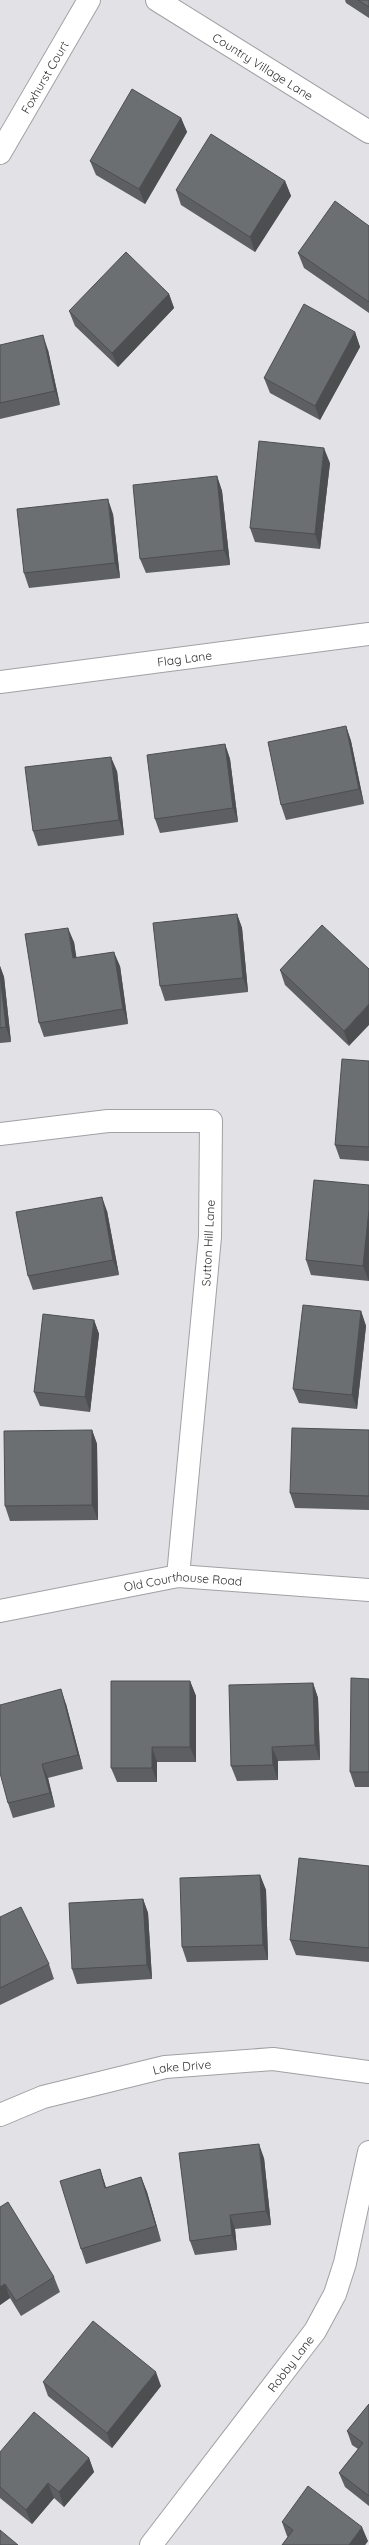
<svg xmlns="http://www.w3.org/2000/svg" width="369" height="2545" font-family="Quicksand,sans-serif">
  <style>
    .lines { fill: none; stroke-linecap: round; stroke-linejoin: round }
    .minor-casing { stroke: #a1a1a5; stroke-width: 24 }
    .minor { stroke: #fff; stroke-width: 22 }
    .wall { fill: #5d5f62 }
    .shaded-wall { fill: #4c4e50 }
    .building { fill: #6c6f72; stroke: #4c4e50 }
    .labels { text-anchor: middle; dominant-baseline: central; stroke-width: 4; stroke-linejoin: round; paint-order: stroke }
    .street-label { font-size: 12px; fill: #2e2e30; stroke: #fff }
  </style>
  <rect width="100%" height="100%" fill="#e1e1e6"/>
  <g class="lines">
    <!-- minor casing -->
    <g class="minor-casing">
      <g id="minor">
        <path id="s1" d="M157,0L369,132"/>
        <path id="s2" d="M0,153L89,0"/>
        <path id="s3" d="M0,682L369,634"/>
        <path d="M0,1134L108,1121H211L210,1237L178,1576"/>
        <path id="s4" d="M0,1611L178,1576L369,1590"/>
        <path id="s5" d="M0,2115L43,2097L165,2067L273,2059L369,2072"/>
        <path id="s6" d="M151,2545L315,2331L335,2294L345,2263L369,2152"/>
      </g>
    </g>
    <!-- minor -->
    <use href="#minor" class="minor"/>
  </g>
  <!-- wall -->
  <path class="wall" d="M345,0H369V18L346,3Z
    M181,118L187,132L145,204L96,175L90,161Z
    M285,181L291,196L255,252L181,205L176,190Z
    M369,226V313L304,268L298,253Z
    M169,294L174,308L118,367L75,326L69,311Z
    M355,332L360,347L320,420L270,393L264,378Z
    M0,345L48,350L60,405L0,419Z
    M330,463L320,549L255,542L250,528Z
    M217,476L222,491L230,565L146,573L140,559Z
    M113,514L120,578L29,588L24,573Z
    M346,726L351,741L364,804L286,820L281,805Z
    M225,744L230,759L238,822L160,833L155,819Z
    M117,771L124,835L38,846L33,831Z
    M237,914L242,928L248,992L165,1001L160,986Z
    M322,925L349,1046L285,985L280,970Z
    M74,942L76,958L120,966L128,1024L44,1037L39,1023Z
    M0,966L4,977L11,1042L0,1043Z
    M369,1061V1161L340,1159L335,1145Z
    M369,1185V1281L311,1275L306,1260Z
    M107,1211L119,1275L33,1290L28,1276Z
    M361,1311L366,1326L357,1409L299,1403L293,1389Z
    M94,1320L99,1334L90,1412L40,1406L34,1392Z
    M92,1430L97,1444L98,1520L10,1521L5,1506Z
    M369,1430V1510L295,1508L290,1493Z
    M369,1679V1787H355L350,1772Z
    M190,1681L196,1696V1762H157V1782H117L111,1768Z
    M313,1683L318,1698L320,1760L278,1761V1780L237,1781L231,1766Z
    M66,1704L83,1769L48,1778L55,1807L13,1818L8,1803Z
    M369,1866V1962L296,1955L290,1940Z
    M260,1875L266,1890L268,1960L187,1962L182,1947Z
    M143,1899L148,1913L152,1979L77,1984L72,1969Z
    M0,1917L49,1964L54,1979L0,2005Z
    M264,2158L271,2225L235,2229L237,2250L195,2255L190,2241Z
    M100,2169L106,2188L141,2177L147,2192L161,2241L86,2264L81,2249Z
    M0,2207L54,2277L60,2292L21,2316L10,2298L0,2305Z
    M43,2382L161,2386L112,2448L48,2396Z
    M369,2404V2506L345,2487L339,2473L358,2449L352,2445L347,2431Z
    M0,2452L89,2458L94,2472L64,2507L54,2498L32,2524L0,2498Z
    M282,2522L368,2541L365,2545H282L288,2537L287,2536Z"/>
  <!-- shaded-wall -->
  <path class="shaded-wall" d="M181,118L187,132L145,204L139,189Z
    M285,181L291,196L255,252L250,237Z
    M169,294L174,308L118,367L112,353Z
    M355,332L360,347L320,420L315,406Z
    M43,335L48,350L60,405L55,391Z
    M324,448L330,463L320,549L315,534Z
    M217,476L222,491L230,565L224,550Z
    M108,499L113,514L120,578L115,563Z
    M346,726L351,741L364,804L359,789Z
    M225,744L230,759L238,822L233,808Z
    M111,757L117,771L124,835L119,820Z
    M237,914L242,928L248,992L243,978Z
    M68,928L74,942L79,973L73,958Z
    M114,952L120,966L128,1024L123,1009Z
    M0,966L4,977L11,1042L6,1027L0,974Z
    M369,1004V1025L349,1046L344,1031Z
    M102,1197L107,1211L119,1275L113,1260Z
    M369,1210V1281L363,1266Z
    M361,1311L366,1326L357,1409L352,1395Z
    M94,1320L99,1334L90,1412L85,1397Z
    M92,1430L97,1444L98,1520L92,1505Z
    M190,1681L196,1696V1762L190,1747Z
    M313,1683L318,1698L320,1760L315,1745Z
    M61,1689L66,1704L83,1769L78,1755Z
    M152,1747L157,1762V1782L152,1768Z
    M272,1747L278,1761V1780L273,1765Z
    M42,1764L48,1778L55,1807L50,1793Z
    M260,1875L266,1890L268,1960L263,1945Z
    M143,1899L148,1913L152,1979L147,1965Z
    M259,2144L264,2158L271,2225L266,2211Z
    M100,2169L105,2184L110,2203L105,2188Z
    M141,2177L147,2192L161,2241L156,2226Z
    M230,2215L235,2229L237,2250L232,2235Z
    M5,2284L10,2298L0,2305V2287Z
    M156,2372L161,2386L112,2448L107,2433Z
    M89,2458L94,2472L64,2507L59,2492Z
    M48,2483L54,2498L32,2524L26,2510Z
    M362,2527L368,2541L365,2545H349Z"/>
  <!-- building -->
  <path class="building" d="M358,0H369V7Z
    M132,89L181,118L139,189L90,161Z
    M211,134L285,181L250,237L176,190Z
    M335,201L369,226V302L298,253Z
    M126,252L169,294L112,353L69,311Z
    M304,304L355,332L315,406L264,378Z
    M43,335L55,391L0,403V345Z
    M259,441L324,448L315,534L250,528Z
    M217,476L224,550L140,559L133,485Z
    M108,499L115,563L24,573L17,509Z
    M346,726L359,789L281,805L268,742Z
    M225,744L233,808L155,819L147,755Z
    M111,757L119,820L33,831L25,767Z
    M237,914L243,978L160,986L153,923Z
    M322,925L369,969V1004L344,1031L280,970Z
    M68,928L73,958L114,952L123,1009L39,1023L25,934Z
    M0,974L6,1027L0,1028Z
    M342,1059L369,1061V1147L335,1145Z
    M314,1180L369,1185V1210L363,1266L306,1260Z
    M102,1197L113,1260L28,1276L16,1212Z
    M303,1305L361,1311L352,1395L293,1389Z
    M43,1314L94,1320L85,1397L34,1392Z
    M292,1428L369,1430V1496L290,1493Z
    M92,1430V1505L5,1506L4,1431Z
    M351,1678L369,1679V1772H350Z
    M111,1681H190V1747H152V1768H111Z
    M313,1683L315,1745L272,1747L273,1765L231,1766L229,1685Z
    M61,1689L78,1755L42,1764L50,1793L8,1803L0,1773V1705Z
    M299,1858L369,1866V1948L290,1940Z
    M260,1875L263,1945L182,1947L180,1878Z
    M143,1899L147,1965L72,1969L69,1903Z
    M21,1907L49,1964L0,1988V1917Z
    M259,2144L266,2211L230,2215L232,2235L190,2241L179,2153Z
    M100,2169L105,2188L141,2177L156,2226L81,2249L60,2181Z
    M8,2202L54,2277L16,2301L5,2284L0,2287V2207Z
    M93,2321L156,2372L107,2433L43,2382Z
    M369,2404V2496L339,2473L363,2443L347,2431Z
    M34,2412L89,2458L59,2492L48,2483L26,2510L0,2487V2452Z
    M308,2486L362,2527L349,2545H282L293,2530L282,2522Z
    M0,2530L18,2545H0Z"/>
  <g class="labels">
    <!-- street labels -->
    <g class="street-label">
      <text stroke="none"><textPath href="#s1" startOffset="125">Country Village Lane</textPath></text>
      <text stroke="none"><textPath href="#s2" startOffset="88">Foxhurst Court</textPath></text>
      <text stroke="none"><textPath href="#s3" startOffset="186">Flag Lane</textPath></text>
      <text transform="translate(208 1243) rotate(-87)">Sutton Hill Lane</text>
      <text stroke="none"><textPath href="#s4" startOffset="186">Old Courthouse Road</textPath></text>
      <text stroke="none"><textPath href="#s5" startOffset="189">Lake Drive</textPath></text>
      <text stroke="none"><textPath href="#s6" startOffset="229">Robby Lane</textPath></text>
    </g>
  </g>
</svg>
